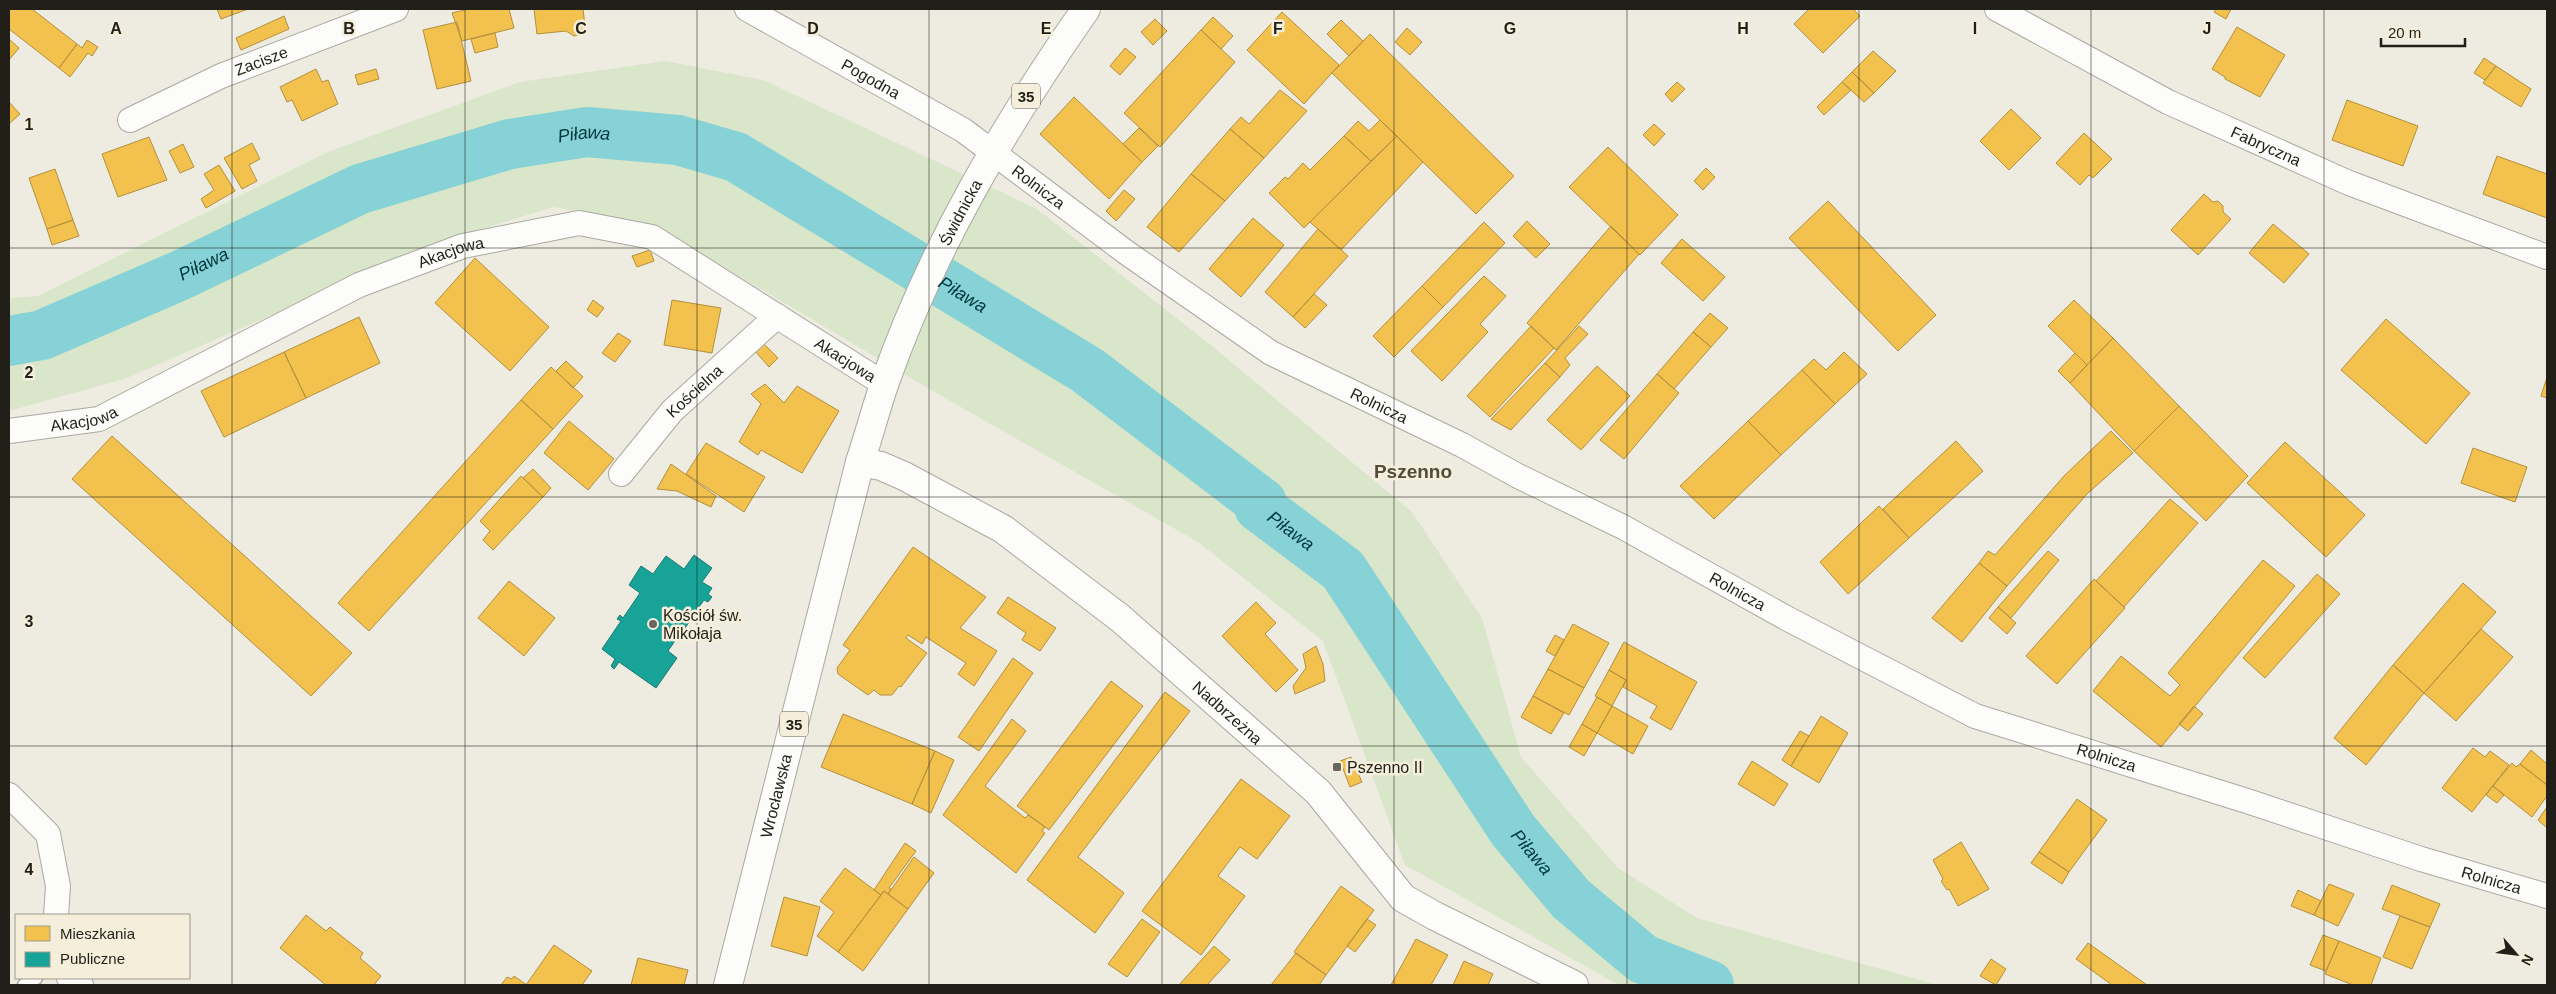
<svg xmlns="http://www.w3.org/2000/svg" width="2556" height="994" font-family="Helvetica,sans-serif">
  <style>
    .green { fill: #d9e6c9 }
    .homes { fill: #f2c14e; stroke: #b3903e }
    .public { fill: #17a398; stroke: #1a7b72 }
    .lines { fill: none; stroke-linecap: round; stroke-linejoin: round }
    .river { stroke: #87d2d6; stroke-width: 50 }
    .service-casing { stroke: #aaa8a0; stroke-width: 15 }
    .minor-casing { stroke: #aaa8a0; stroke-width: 26 }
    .tertiary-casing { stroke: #aaa8a0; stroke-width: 30 }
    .primary-casing { stroke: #aaa8a0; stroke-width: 30 }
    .service { stroke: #fcfcfa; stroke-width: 12 }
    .minor { stroke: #fcfcfa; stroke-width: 24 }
    .tertiary { stroke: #fcfcfa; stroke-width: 28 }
    .primary { stroke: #fcfcfa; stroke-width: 28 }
    .grid { fill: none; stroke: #211f18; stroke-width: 1; stroke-opacity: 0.55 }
    .poi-dot { fill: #69665e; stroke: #f4eedb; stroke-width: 2 }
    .labels { text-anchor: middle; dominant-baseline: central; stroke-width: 5; stroke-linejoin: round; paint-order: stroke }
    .shield { fill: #f4eedb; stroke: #605d52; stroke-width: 1 }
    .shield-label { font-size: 15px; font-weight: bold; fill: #211f18 }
    .street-label { font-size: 16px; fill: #211f18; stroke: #f4eedb }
    .poi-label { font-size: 16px; fill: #211f18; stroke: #f4eedb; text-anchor: start }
    .water-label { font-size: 18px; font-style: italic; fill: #01373c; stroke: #f4eedb }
    .quarter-label { font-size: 19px; font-weight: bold; fill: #514c3d; stroke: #f4eedb }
    .grid-label { font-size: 16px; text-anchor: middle; font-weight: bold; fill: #211f18; stroke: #f4eedb; stroke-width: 5; stroke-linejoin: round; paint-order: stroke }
  </style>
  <rect width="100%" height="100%" fill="#eeebe1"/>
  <!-- green -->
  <path class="green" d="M665,61L763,80L1037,209L1207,342L1412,512L1482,618L1521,757L1618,868L1697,918L1938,985H1619L1405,865L1323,641L1198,542L931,390L655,226L554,207L444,240L127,378L9,411V298L38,296L330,151L520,82Z"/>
  <!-- homes -->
  <path class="homes" d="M9,9H32L77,44L59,68L9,29Z
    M217,9H248L221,19Z
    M469,9H509L514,28L462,41L452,13Z
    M534,9H583L585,26L581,34L574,36L566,31L537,34Z
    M1809,9H1853L1860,16L1823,53L1794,24Z
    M2216,9H2231L2226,19L2214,12Z
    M1282,12L1339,65L1304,104L1247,50Z
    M284,16L289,29L241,50L236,38Z
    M1213,17L1233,36L1221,49L1201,30Z
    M1155,19L1167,31L1153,45L1141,32Z
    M1341,20L1363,41L1349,56L1327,34Z
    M457,22L471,81L437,89L423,30Z
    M2237,27L2285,55L2260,97L2225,79V77L2212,69Z
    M1407,28L1422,42L1410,55L1395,42Z
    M1201,30L1235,62L1160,147L1124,113Z
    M495,33L498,47L475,53L471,39Z
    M1370,34L1514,176L1476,214L1332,73Z
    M9,39L19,48L9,60Z
    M87,40L98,47L92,56L88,53L70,77L59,68L77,44L82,48Z
    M1125,48L1136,57L1120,75L1110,66Z
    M1873,51L1896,71L1874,93L1852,72Z
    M2484,58L2496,66L2485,80L2474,73Z
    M2496,66L2531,89L2521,107L2483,83Z
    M316,69L322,82L328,80L338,104L302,121L292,100L287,102L280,87Z
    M376,69L379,79L358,85L355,75Z
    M1852,72L1874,93L1864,102L1842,82Z
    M1677,82L1685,89L1672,102L1665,94Z
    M1842,82L1851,90L1824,115L1817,107Z
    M1280,90L1307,111L1264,158L1230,129L1241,117L1249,124Z
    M1074,97L1142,162L1109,199L1040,134Z
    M2347,100L2418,126L2403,166L2332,140Z
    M9,102L20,114L9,124Z
    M2011,109L2041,138L2009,170L1980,141Z
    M1380,120L1397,136L1371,161L1344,136L1358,121L1369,131Z
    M1654,124L1665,134L1654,146L1643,135Z
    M1139,128L1158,146L1142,162L1123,144Z
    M1230,129L1264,158L1225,201L1191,174Z
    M2084,133L2112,159L2093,178L2089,175L2080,185L2056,163Z
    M1344,136L1371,161L1304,228L1269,193L1285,177L1288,179L1303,163L1310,170Z
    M1397,136L1423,162L1341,250L1310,222Z
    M149,137L167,180L118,197L102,154Z
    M252,143L260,159L249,165L257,181L242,189L224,158Z
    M183,144L194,167L180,173L169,151Z
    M1608,147L1678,215L1640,255L1569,187Z
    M2497,156L2547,174V218L2483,194Z
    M219,165L235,191L206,208L201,199L214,190L204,174Z
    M1706,168L1715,177L1703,190L1694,181Z
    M55,169L73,220L47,229L29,178Z
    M1191,174L1225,201L1179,252L1147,227Z
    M1124,190L1135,199L1116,221L1106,211Z
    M2204,194L2213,202L2218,201L2223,206V212L2231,219L2198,255L2171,230Z
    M1828,201L1936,315L1898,351L1789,238Z
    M1253,218L1284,245L1241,297L1209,269Z
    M73,220L79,236L52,245L47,229Z
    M1527,221L1550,244L1536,258L1513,236Z
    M1484,222L1505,243L1443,307L1422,286Z
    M2273,224L2309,254L2284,283L2249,253Z
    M1611,226L1639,254L1556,350L1527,323Z
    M1318,229L1348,256L1293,317L1265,292Z
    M1682,239L1725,277L1703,301L1661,263Z
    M650,250L654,261L637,267L632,256Z
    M475,258L549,327L510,371L435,303Z
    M1484,276L1506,296L1480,324L1488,332L1442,381L1411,351Z
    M1422,286L1443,307L1394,357L1373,336Z
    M1314,294L1327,305L1305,328L1293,317Z
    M593,300L604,308L597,317L587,310Z
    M672,300L721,308L712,353L664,345Z
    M2074,300L2113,338L2087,365L2048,326Z
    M1710,313L1728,328L1711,347L1693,332Z
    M359,317L380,363L306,398L284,352Z
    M2386,319L2470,393L2426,444L2341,370Z
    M1531,326L1554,348L1490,417L1467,396Z
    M1579,326L1588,334L1565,358L1570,365L1560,377L1545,363Z
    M1693,332L1711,347L1674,389L1657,374Z
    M618,333L631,341L615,362L602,353Z
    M2113,338L2179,406L2134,451L2070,383Z
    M764,344L778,358L769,367L755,351Z
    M284,352L306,398L224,437L201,391Z
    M1844,352L1867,374L1835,404L1802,370L1814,359L1826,370Z
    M2075,353L2087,365L2070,383L2058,371Z
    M566,361L583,377L573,388L556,371Z
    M1545,363L1560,377L1511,430L1491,419Z
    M1597,366L1630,396L1581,450L1547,420Z
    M551,367L583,396L553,429L521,400Z
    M1802,370L1835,404L1781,455L1748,421Z
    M1657,374L1679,393L1624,459L1600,440Z
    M2547,377V398L2541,396Z
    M765,384L784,403L797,386L839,411L802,473L761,450L758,455L739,442L761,404L751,394Z
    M521,400L553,429L369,631L338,603Z
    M2179,406L2248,476L2206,521L2134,451Z
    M569,421L614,459L588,490L544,453Z
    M1748,421L1781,455L1714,519L1680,486Z
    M2111,431L2133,453L2087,494L2007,586L1979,563L1988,551L1995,555L2064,476Z
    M112,436L352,653L311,696L72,479Z
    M1956,441L1983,471L1909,538L1883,509Z
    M2285,442L2365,515L2326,557L2247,483Z
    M706,443L765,477L744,512L686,474Z
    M2473,448L2527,467L2515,502L2461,483Z
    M671,464L716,496L711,507L677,491L657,489Z
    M533,469L551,488L543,497L523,478Z
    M521,476L543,497L493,550L483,540L490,531L480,521Z
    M2170,499L2198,523L2124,607L2096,581Z
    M1879,506L1909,538L1848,594L1820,562Z
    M913,547L986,597L960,628L997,651L974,686L958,674L966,663L926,637L922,644L908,635L906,638L927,653L901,687L899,686L892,695H880L874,690L868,695L838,674L837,668L850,650L843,645Z
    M2048,551L2059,560L2011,618L1998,607Z
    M2263,560L2295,586L2161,747L2093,691L2121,656L2170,696L2180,685L2168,673Z
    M1979,563L2007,586L1962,642L1932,618Z
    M2317,574L2340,594L2265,678L2243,658Z
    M2094,579L2125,608L2057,684L2026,656Z
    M509,581L555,618L524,656L478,618Z
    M2463,583L2496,612L2424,693L2393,665Z
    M1008,597L1056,628L1040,651L1022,640L1026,633L997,613Z
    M1256,602L1276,623L1265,634L1298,670L1276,692L1222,636Z
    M1998,607L2016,623L2007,634L1989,618Z
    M1573,624L1609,643L1584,688L1548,669Z
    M2481,629L2513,657L2456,721L2424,693Z
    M1555,635L1564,640L1555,656L1546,651Z
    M1624,642L1697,682L1671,730L1650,718L1657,706L1623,687L1626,680L1609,670Z
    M1316,646L1323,664L1325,681L1295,694L1293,686L1306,668L1303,654Z
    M1013,658L1033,673L979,751L958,737Z
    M2393,665L2424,693L2366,765L2334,738Z
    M1548,669L1584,688L1569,715L1533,696Z
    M1609,670L1626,680L1612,706L1595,696Z
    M1111,681L1143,706L1049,830L1017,806Z
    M1165,692L1190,711L1078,857L1124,893L1095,933L1027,880Z
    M1533,696L1564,713L1551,734L1521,717Z
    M1597,697L1612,706L1597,733L1582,724Z
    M1612,706L1648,726L1633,754L1597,733Z
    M2194,706L2203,714L2188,731L2179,724Z
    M843,714L935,751L912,804L821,767Z
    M1821,716L1848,733L1819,783L1791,766Z
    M1012,719L1026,731L985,786L1025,818L1028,815L1045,827L1042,831L1045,833L1016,873L943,815Z
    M1582,724L1597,733L1584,756L1569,747Z
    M1800,731L1809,736L1791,766L1782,760Z
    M2473,748L2485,757L2490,751L2509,765L2472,812L2442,788Z
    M2531,750L2547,764V785L2520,764Z
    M935,751L954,760L931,813L912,804Z
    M1351,757L1362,782L1350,787L1340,761Z
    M1752,761L1788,784L1774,806L1738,784Z
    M2512,763L2516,767L2520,764L2547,785V796L2532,817L2493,786Z
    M1241,779L1290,816L1257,859L1240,847L1218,876L1245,896L1201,955L1142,911Z
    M2493,786L2504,795L2497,803L2486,795Z
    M2077,799L2107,820L2069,872L2039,852Z
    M2547,807V828L2538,820Z
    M1961,842L1989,889L1958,906L1949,889L1947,890L1941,881L1943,879L1933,860Z
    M905,843L916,851L889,888L891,889L888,894L884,891L881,895L874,890Z
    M2039,852L2069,872L2062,884L2031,863Z
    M914,857L934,873L908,909L888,894Z
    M845,868L881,895L838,952L817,936L834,912L820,901Z
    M2329,884L2354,894L2338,926L2314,915Z
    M2392,885L2440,904L2430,927L2382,909Z
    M1341,886L1374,910L1326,975L1294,952Z
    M2298,890L2321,901L2314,915L2291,906Z
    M884,891L908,909L863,971L838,952Z
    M784,897L820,907L807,956L771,946Z
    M306,915L326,931L330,927L363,953L360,958L381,976L374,985H326L280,948Z
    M2400,916L2430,927L2412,969L2383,957Z
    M1142,919L1160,932L1127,977L1108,964Z
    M1367,919L1376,925L1355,952L1347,946Z
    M2323,935L2339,941L2326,971L2310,965Z
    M1416,939L1448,955L1431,985H1391Z
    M2339,941L2381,958L2371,985H2353L2325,974Z
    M2088,943L2147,985H2112L2076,959Z
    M554,945L592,971L582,985H526Z
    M1214,946L1230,960L1207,985H1179Z
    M1296,953L1326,975L1319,985H1271Z
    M638,958L688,970L684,985H631Z
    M1991,959L2006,969L1996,985L1980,976Z
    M1464,961L1493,974L1488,985H1453Z
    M514,976L527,985H501L507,977L512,979Z"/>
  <!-- public -->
  <path class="public" d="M694,555L712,568L702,582L712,588L708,594L712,597L708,602L704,600L699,607L703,610L700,614L696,612L685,628L689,631L686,636L681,632L668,651L677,658L656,688L619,662L614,669L611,666L615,659L602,649L621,621L617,619L620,615L623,618L640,593L629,585L641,566L653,574L666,556L684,569Z"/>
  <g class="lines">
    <!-- river -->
    <path class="river" id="s1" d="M9,341L42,335L181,275L360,189L510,144L587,132L678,140L736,157L1087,370L1262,503L1259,507L1343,570L1513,830L1571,899L1643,959L1709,985"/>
    <!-- service casing -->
    <g class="service-casing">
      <path id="service" d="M24,985L36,978"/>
    </g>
    <!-- minor casing -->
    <g class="minor-casing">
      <g id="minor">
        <path id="s2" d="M747,9L963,130L1127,253L1271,353L1462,445L1518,476L1623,527L1788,619L1975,716L2247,801L2421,859L2547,896"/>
        <path id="s3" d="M1997,9L2168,102L2349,183L2547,257"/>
        <path id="s4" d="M130,120L221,76L396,9"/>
        <path id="s5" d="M9,431L99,419L359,285L463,246L579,223L652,237L884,384"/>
        <path id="s6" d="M621,474L672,411L777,316"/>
        <path d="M9,795L48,834L58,886L56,915"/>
        <path d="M69,978L81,985"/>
      </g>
    </g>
    <!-- tertiary casing -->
    <g class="tertiary-casing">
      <g id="tertiary">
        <path id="s7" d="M860,462L881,466L904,476L1003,529L1120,618L1318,792L1403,898L1435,916L1574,985"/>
      </g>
    </g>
    <!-- primary casing -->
    <g class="primary-casing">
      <g id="primary">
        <path id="s8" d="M728,985L860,462C869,435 876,408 885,382C932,248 1005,125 1086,9"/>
      </g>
    </g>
    <!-- service -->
    <use href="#service" class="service"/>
    <!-- minor -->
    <use href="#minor" class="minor"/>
    <!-- tertiary -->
    <use href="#tertiary" class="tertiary"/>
    <!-- primary -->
    <use href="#primary" class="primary"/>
  </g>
  <!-- grid -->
  <path class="grid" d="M232,9V985M465,9V985M697,9V985M929,9V985M1162,9V985M1394,9V985M1627,9V985M1859,9V985M2091,9V985M2324,9V985M9,248H2547M9,497H2547M9,746H2547"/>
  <!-- markers -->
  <g class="poi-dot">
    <circle cx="653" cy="624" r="5"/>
    <rect x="1332" y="762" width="10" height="10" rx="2.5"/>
  </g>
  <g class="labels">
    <!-- shield labels -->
    <g class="shield">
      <rect x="1012" y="83.5" width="28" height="25" rx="4"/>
      <rect x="780" y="711.5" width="28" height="25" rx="4"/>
    </g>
    <g class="shield-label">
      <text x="1026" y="96">35</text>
      <text x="794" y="724">35</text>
    </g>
    <!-- street labels -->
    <g class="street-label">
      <text stroke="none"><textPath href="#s4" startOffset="144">Zacisze</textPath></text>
      <text stroke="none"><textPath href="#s2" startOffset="142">Pogodna</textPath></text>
      <text stroke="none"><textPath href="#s3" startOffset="302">Fabryczna</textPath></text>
      <text stroke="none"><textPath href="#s2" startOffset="342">Rolnicza</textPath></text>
      <text stroke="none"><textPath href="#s8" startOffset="809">Świdnicka</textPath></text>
      <text stroke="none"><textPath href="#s5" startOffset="481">Akacjowa</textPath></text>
      <text stroke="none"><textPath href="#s5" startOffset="916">Akacjowa</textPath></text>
      <text stroke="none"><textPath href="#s6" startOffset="111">Kościelna</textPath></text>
      <text stroke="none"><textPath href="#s2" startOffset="748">Rolnicza</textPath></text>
      <text stroke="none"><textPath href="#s5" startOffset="76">Akacjowa</textPath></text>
      <text stroke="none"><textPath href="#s2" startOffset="1152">Rolnicza</textPath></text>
      <text stroke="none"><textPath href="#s7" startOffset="449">Nadbrzeżna</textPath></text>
      <text stroke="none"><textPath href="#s2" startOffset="1558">Rolnicza</textPath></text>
      <text stroke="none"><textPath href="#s8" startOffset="195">Wrocławska</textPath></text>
      <text stroke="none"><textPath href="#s2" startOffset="1962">Rolnicza</textPath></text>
    </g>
    <!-- poi labels -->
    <g class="poi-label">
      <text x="663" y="615">Kościół św.<tspan x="663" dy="18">Mikołaja</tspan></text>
      <text x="1347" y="767">Pszenno II</text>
    </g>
    <!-- water labels -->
    <g class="water-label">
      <text stroke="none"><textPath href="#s1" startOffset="615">Piława</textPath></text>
      <text stroke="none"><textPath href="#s1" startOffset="210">Piława</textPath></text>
      <text stroke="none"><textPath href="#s1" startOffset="1035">Piława</textPath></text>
      <text stroke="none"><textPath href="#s1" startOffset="1445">Piława</textPath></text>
      <text stroke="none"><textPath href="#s1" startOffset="1850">Piława</textPath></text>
    </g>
    <!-- quarter labels -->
    <g class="quarter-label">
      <text x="1413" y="471">Pszenno</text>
    </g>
  </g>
  <g class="grid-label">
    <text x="116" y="34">A</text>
    <text x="349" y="34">B</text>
    <text x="581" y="34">C</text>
    <text x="813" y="34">D</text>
    <text x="1046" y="34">E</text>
    <text x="1278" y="34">F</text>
    <text x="1510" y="34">G</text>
    <text x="1743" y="34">H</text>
    <text x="1975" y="34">I</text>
    <text x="2207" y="34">J</text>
    <text x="29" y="130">1</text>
    <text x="29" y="378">2</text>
    <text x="29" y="627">3</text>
    <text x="29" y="875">4</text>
  </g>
  <!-- border -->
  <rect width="2556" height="994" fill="none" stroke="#211f18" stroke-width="20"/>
  <!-- legend -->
  <rect x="15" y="914" width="175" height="65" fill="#f4eedb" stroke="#a09b8d"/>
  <rect x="25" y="926" width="25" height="15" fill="#f2c14e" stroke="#a09b8d"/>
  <text x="60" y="939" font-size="15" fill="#211f18">Mieszkania</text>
  <rect x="25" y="952" width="25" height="15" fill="#17a398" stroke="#a09b8d"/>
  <text x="60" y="964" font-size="15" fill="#211f18">Publiczne</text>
  <!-- north arrow -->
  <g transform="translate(2516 954) rotate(118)" stroke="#f4eedb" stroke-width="4" paint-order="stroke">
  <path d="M0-4L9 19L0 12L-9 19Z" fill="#211f18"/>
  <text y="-8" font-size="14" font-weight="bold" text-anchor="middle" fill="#211f18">N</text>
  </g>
  <!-- scale -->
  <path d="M2381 38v8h84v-8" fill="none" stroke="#211f18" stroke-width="2.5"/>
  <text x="2388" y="38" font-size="15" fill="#211f18" stroke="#f4eedb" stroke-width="4" paint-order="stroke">20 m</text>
</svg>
